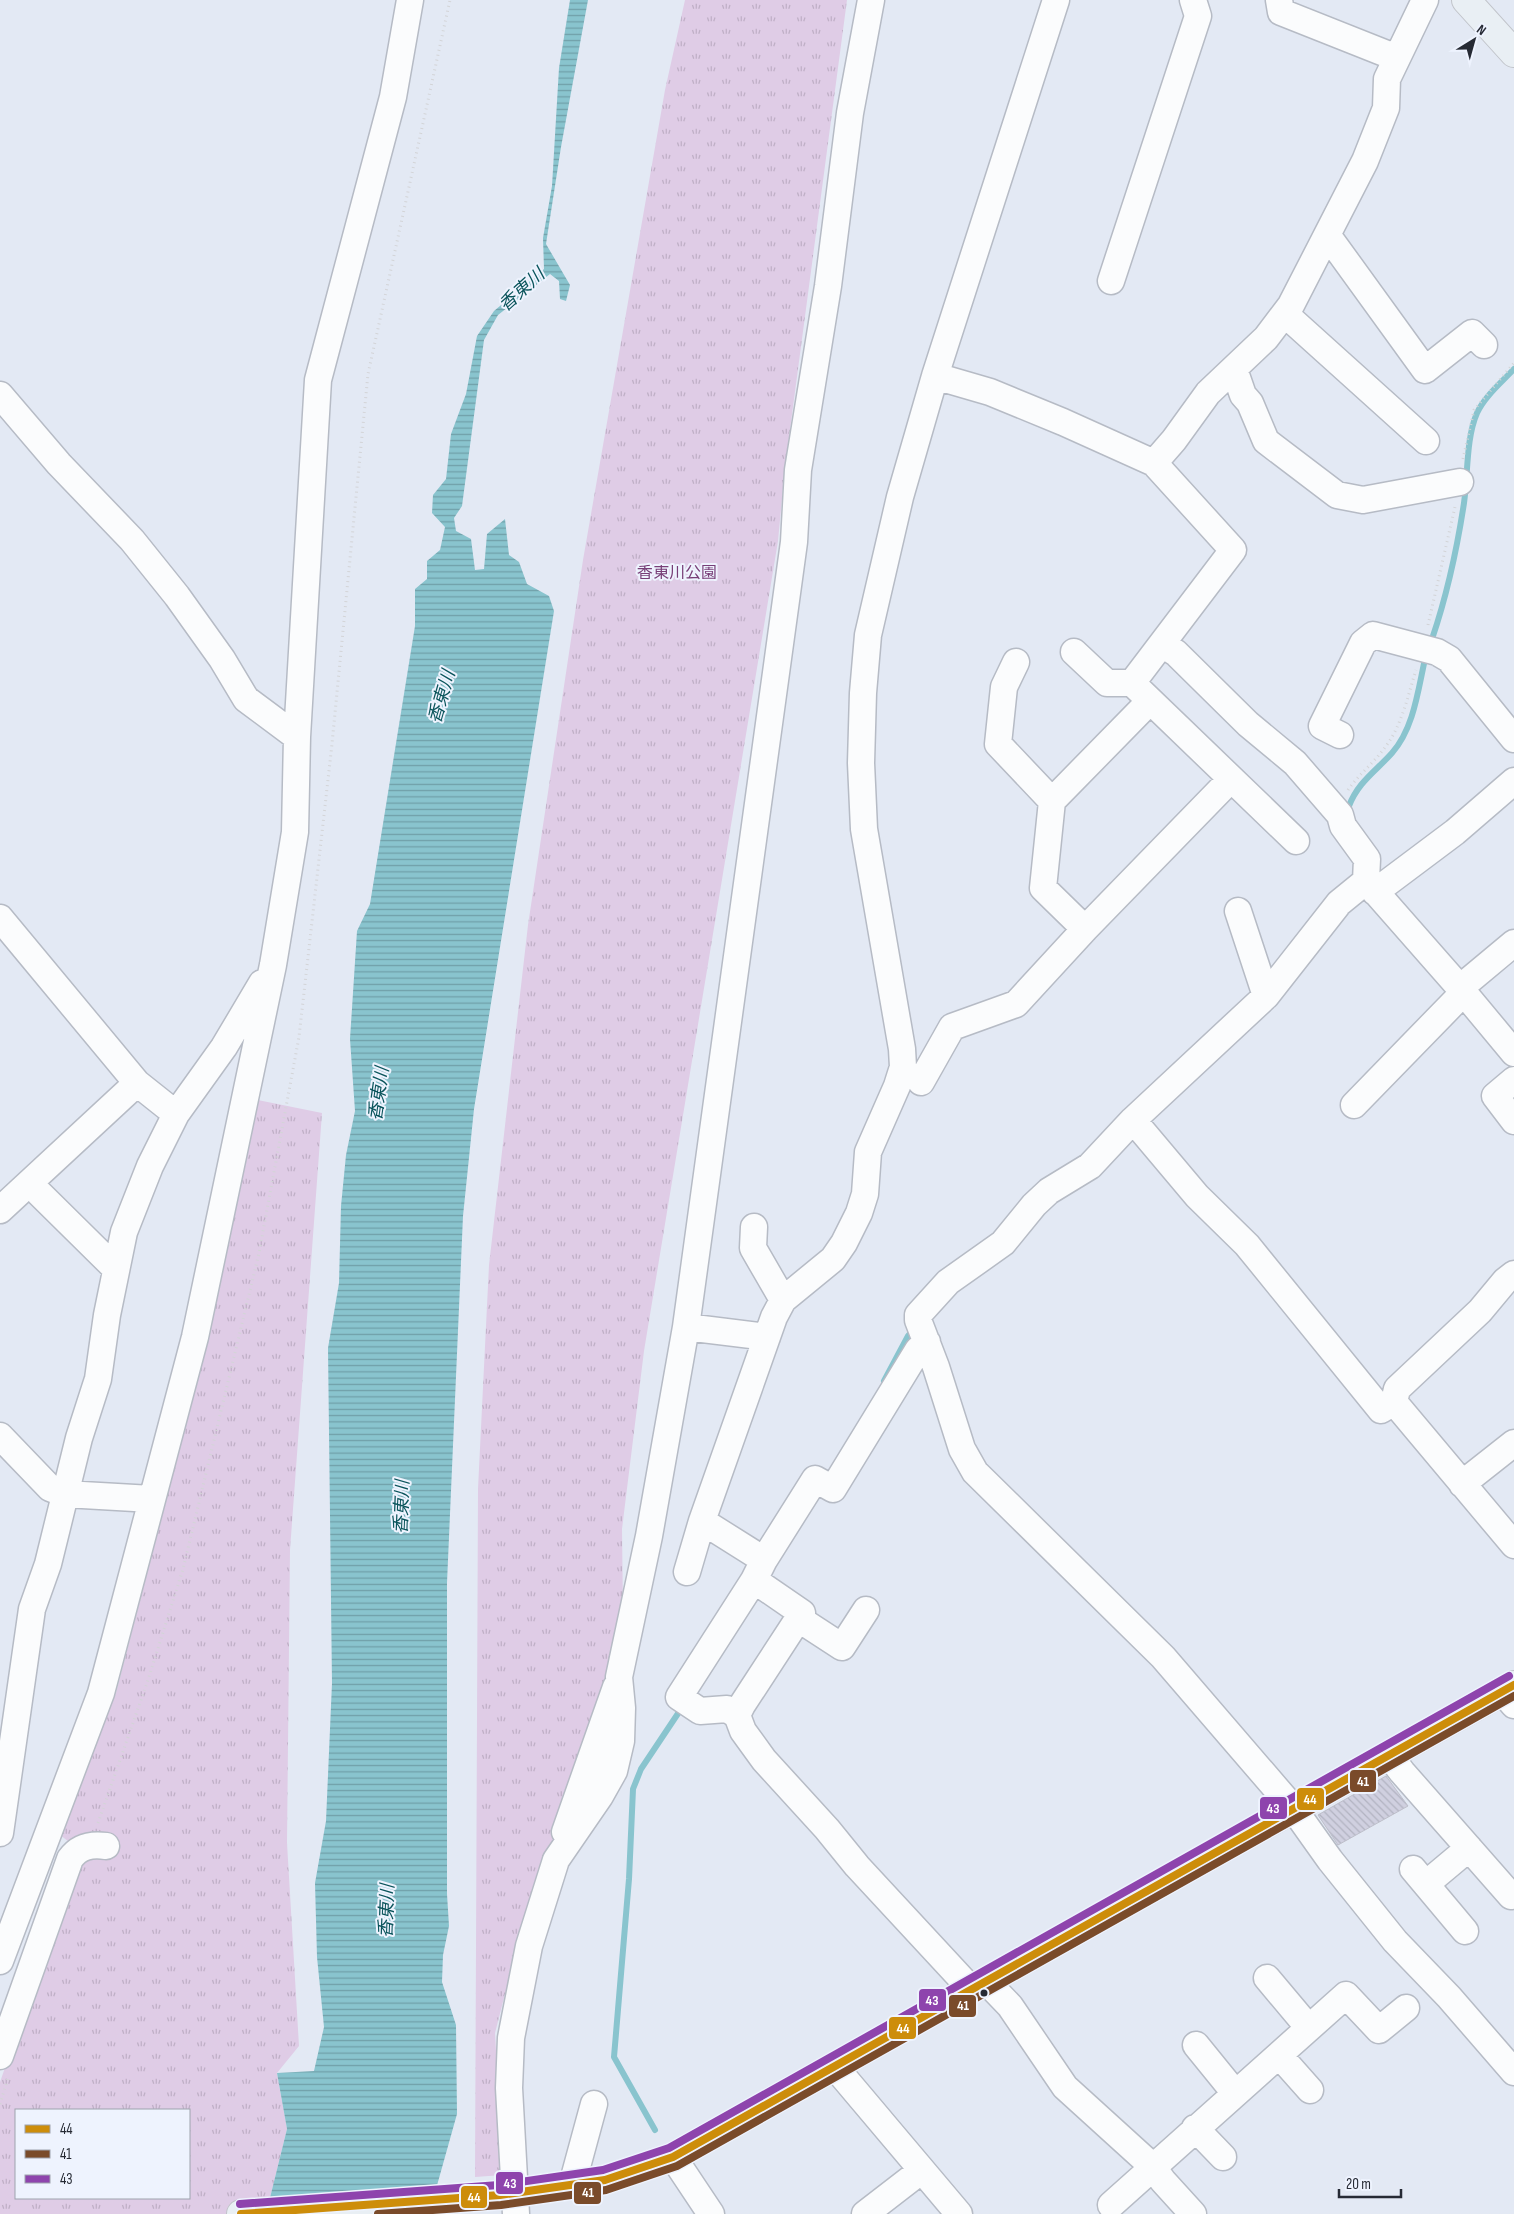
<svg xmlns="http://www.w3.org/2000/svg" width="1514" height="2214" font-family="'Sofia Sans Condensed','Noto Sans JP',sans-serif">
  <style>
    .park { fill: url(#park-tufts); fill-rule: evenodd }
    .water { fill: url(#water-rules) }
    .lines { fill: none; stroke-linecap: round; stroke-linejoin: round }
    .stream { stroke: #89c4ce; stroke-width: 6 }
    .building { fill: url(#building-back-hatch); stroke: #bebfca }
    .minor-casing { stroke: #b6bbc5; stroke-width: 29 }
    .major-casing { stroke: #c1c4ca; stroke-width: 30 }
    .path { stroke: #d3d4d7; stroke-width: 3; stroke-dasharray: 1 4; stroke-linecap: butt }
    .minor { stroke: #fbfcfd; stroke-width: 26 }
    .major { stroke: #e9eff4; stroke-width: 28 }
    .bus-1-casing { stroke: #eef3fe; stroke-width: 11 }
    .bus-2-casing { stroke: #eef3fe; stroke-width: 11 }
    .bus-3-casing { stroke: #eef3fe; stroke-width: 11 }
    .bus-1 { stroke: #cd8d0a; stroke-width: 8 }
    .bus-2 { stroke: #7a4b2a; stroke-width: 8 }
    .bus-3 { stroke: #8e44ad; stroke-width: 8 }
    .bus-dot { fill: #262a34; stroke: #eef3fe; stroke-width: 2 }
    .labels { text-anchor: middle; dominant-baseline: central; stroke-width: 4; stroke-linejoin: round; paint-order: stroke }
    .park-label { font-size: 16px; fill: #773e77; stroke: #eef3fe }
    .water-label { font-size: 18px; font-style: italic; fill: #0a545b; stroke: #eef3fe }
    .line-badge { stroke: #eef3fe; stroke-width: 2 }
    .badge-label { font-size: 14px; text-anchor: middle; font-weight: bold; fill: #fff }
  </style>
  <defs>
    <pattern id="park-tufts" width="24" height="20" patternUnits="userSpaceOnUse" patternTransform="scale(1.25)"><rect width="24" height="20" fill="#dfcce6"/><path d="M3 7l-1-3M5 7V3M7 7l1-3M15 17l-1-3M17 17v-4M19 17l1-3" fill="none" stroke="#bfafc6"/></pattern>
    <pattern id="water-rules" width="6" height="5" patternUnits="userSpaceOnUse" patternTransform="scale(1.25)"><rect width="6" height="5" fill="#89c4ce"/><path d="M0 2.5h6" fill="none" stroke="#709fa8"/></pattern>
    <pattern id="building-back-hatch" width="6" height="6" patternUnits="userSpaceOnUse" patternTransform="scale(1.25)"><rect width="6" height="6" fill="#d0d0e0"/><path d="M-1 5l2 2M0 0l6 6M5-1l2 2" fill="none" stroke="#b2b3c1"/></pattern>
  </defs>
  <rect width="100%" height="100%" fill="#e3e9f4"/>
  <!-- park -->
  <path class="park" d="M685,0H847L785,467L778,541L644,1351L622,1529L623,1612L607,1685L519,1939L495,2033L503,2175L475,2177L478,1489L489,1265L528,925L583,560L665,90Z
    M253,1099L322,1113L290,1550L287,1843L299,2046L277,2073L287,2129L266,2214H0V2082L81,1851L60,1835L116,1693L207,1341ZM16,2110H189V2198H16Z"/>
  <!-- water -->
  <path class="water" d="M570,0H588L561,147L546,244L570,285L566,301L560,299L559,281L550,274L498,315L484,340L462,506L454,518L456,531L471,539L475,570L484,569L487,534L505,519L509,555L519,562L527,584L549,596L554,611L474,1109L463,1216L447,1583V1894L449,1926L443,1955L442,1982L456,2025L457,2114L429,2214H266L287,2129L277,2073L314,2071L324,2027L317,1957L315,1883L326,1821L332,1683L328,1348L339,1283L341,1206L346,1155L355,1111L350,1039L357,931L370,904L415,626V589L427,579V561L440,550L445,527L432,513L433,495L446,479L451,434L466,394L477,336L494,311L544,269L543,238L552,186L559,68Z"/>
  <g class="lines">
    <!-- stream -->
    <path class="stream" d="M1432,639C1447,595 1457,549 1464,503C1468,475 1466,438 1477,413C1485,396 1502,382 1514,369
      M1349,806C1358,782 1376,771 1392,753C1414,728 1418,690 1425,659
      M884,1381L908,1336L914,1329
      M655,2130L614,2057L629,1879L633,1789L641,1769L683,1706"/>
  </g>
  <!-- building -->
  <path class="building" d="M1386,1776L1408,1806L1338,1845L1318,1815Z"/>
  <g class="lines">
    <!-- minor casing -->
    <g class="minor-casing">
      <path id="minor" d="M1279,0L1281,12L1397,58
        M1328,236L1425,370L1472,333L1484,345
        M1111,281L1198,16L1193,0
        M1285,314L1426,441
        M1234,369L1243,395L1250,403L1266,441L1337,495L1363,500L1460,482
        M935,376L990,392L1063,422L1154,463L1233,550L1132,683L1296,841
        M0,395L59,464L132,540L177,596L222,659L246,699L297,737
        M1154,463L1174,440L1208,393L1266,338L1291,305L1365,161L1386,108L1387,79L1425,0
        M1162,644L1176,653L1248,724L1295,763L1340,815L1343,826L1367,859L1366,881L1339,903L1266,996L1133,1120L1090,1166L1049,1191L1034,1205L1003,1243L948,1282L918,1315V1320L936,1367L962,1449L975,1472L1163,1657L1293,1808L1330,1860L1395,1941L1449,1997L1514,2072
        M1074,652L1107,683H1132
        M1016,662L1004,687L998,744L1052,801
        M1150,701L1052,801L1043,888L1085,929L1231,779
        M1340,735L1322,726L1363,643L1373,635L1437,652L1449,659L1514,739
        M1366,881L1460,988L1514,1053
        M1375,892L1455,832L1514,781
        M1238,911L1266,996
        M0,918L137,1083L176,1114
        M1460,988L1514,943
        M1514,1080L1495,1096L1514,1121
        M921,1082L952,1027L1016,1004L1085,929
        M1354,1105L1464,992
        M1133,1120L1197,1196L1247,1245L1381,1410L1394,1402
        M39,1193L116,1269
        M0,1210L137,1083
        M754,1227L753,1248L783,1300
        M1514,1274L1505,1281L1480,1311L1397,1389L1394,1402L1514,1545
        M686,1327L794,542L798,470L828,286L850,113L871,0
        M0,1436L50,1488L65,1494L152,1499
        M1462,1484L1514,1443
        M702,1521L764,1560L754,1580L802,1613L742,1705L737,1715L743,1731L764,1760L827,1829L857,1866L971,1989
        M764,1560L815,1479L833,1489L918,1350L927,1342
        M687,1572L702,1521L774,1317L783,1300L833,1259L844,1243L859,1213L865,1194L868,1152L897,1086L903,1067L902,1049L864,829L861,763L863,693L868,635L900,497L935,376L1056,0
        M799,1619L842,1647L866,1610
        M1502,1691L1514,1705
        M737,1715L727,1709L700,1711L679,1697L754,1580
        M1389,1755L1402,1772L1511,1896
        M565,1832L616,1687
        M0,1833L32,1609L48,1564L79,1438L98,1379L107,1315L124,1232L150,1166L176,1114L224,1047L262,983
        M1413,1869L1465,1931
        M1426,1884L1469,1848
        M0,1961L101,1693L195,1337L273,965L295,832L297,737L318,380L393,97L410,0
        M1267,1978L1309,2028
        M986,1981L1010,2006L1065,2087L1152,2166L1163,2181L1193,2214
        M1196,2045L1235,2093
        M1279,2055L1310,2090
        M0,2056L70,1859C79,1846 91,1844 106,1846
        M835,2067L959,2214
        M1195,2128L1223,2157
        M673,2157L711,2214
        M572,2185L594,2104
        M1111,2205L1346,1995L1379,2030L1406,2008
        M516,2214L509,2088L511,2038L529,1946L556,1860L600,1796L614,1771L621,1741L622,1708L619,1677L649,1536L686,1327L767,1337
        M865,2214L922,2170"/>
    </g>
    <!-- major casing -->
    <g class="major-casing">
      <path id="major" d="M1466,0L1514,53
        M241,2214L500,2195L605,2180L673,2157L1514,1685"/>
    </g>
    <!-- path -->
    <path class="path" d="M1463,459L1474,410L1514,363
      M1428,625L1455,507
      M1348,790C1359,774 1375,762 1386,746C1402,725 1408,695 1416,670
      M98,1823L148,1680L183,1569L259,1253L299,1037L332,744L368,374L450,0
      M0,2104L8,2078"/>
    <!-- minor -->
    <use href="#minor" class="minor"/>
    <!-- major -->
    <use href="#major" class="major"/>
    <!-- bus-1 casing -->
    <g class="bus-1-casing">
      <path id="bus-1" d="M241,2214L500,2195L605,2180L673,2157L1514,1685"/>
    </g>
    <!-- bus-2 casing -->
    <g class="bus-2-casing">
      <path id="bus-2" d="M378,2214L501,2205L606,2190L677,2166L1514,1696"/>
    </g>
    <!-- bus-3 casing -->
    <g class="bus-3-casing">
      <path id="bus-3" d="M240,2204L499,2185L603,2170L669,2148L1509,1676"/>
    </g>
    <!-- bus-1 -->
    <use href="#bus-1" class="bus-1"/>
    <!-- bus-2 -->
    <use href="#bus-2" class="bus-2"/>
    <!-- bus-3 -->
    <use href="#bus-3" class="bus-3"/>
  </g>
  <!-- markers -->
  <circle class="bus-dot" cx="984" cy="1993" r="4.5"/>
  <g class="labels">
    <!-- park labels -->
    <g class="park-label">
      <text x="677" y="573">香東川公園</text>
    </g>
    <!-- water labels -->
    <g class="water-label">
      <text transform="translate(522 290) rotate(-42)">香東川</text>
      <text transform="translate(442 697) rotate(-74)">香東川</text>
      <text transform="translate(379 1094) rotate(-82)">香東川</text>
      <text transform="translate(402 1507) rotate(-88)">香東川</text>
      <text transform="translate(387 1911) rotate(-88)">香東川</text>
    </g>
  </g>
  <g class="line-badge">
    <rect x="1349" y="1769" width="28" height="24" rx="5" fill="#7a4b2a"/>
    <rect x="1296" y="1787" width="29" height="24" rx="5" fill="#cd8d0a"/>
    <rect x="1259" y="1796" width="29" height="24" rx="5" fill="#8e44ad"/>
    <rect x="918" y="1988" width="29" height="24" rx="5" fill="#8e44ad"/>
    <rect x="948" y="1994" width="29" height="24" rx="5" fill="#7a4b2a"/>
    <rect x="888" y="2016" width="29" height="24" rx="5" fill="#cd8d0a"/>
    <rect x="495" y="2171" width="29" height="24" rx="5" fill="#8e44ad"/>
    <rect x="573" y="2181" width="29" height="24" rx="5" fill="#7a4b2a"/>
    <rect x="460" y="2185" width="28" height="24" rx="5" fill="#cd8d0a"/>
  </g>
  <g class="badge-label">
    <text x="1363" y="1786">41</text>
    <text x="1310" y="1804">44</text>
    <text x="1273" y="1813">43</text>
    <text x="932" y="2005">43</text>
    <text x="963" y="2010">41</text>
    <text x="903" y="2033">44</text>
    <text x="510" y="2188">43</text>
    <text x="588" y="2197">41</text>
    <text x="474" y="2202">44</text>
  </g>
  <!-- legend -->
  <rect x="15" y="2109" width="175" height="90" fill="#eef3fe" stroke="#9ea3ad"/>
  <rect x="25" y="2125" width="25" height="8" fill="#cd8d0a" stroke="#9ea3ad"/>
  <text x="60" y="2134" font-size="15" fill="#262a34">44</text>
  <rect x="25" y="2150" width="25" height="8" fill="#7a4b2a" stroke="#9ea3ad"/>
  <text x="60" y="2159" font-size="15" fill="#262a34">41</text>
  <rect x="25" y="2175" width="25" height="8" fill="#8e44ad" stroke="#9ea3ad"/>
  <text x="60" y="2184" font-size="15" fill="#262a34">43</text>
  <!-- north arrow -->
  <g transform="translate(1474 40) rotate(37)" stroke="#eef3fe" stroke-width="4" paint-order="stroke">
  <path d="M0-4L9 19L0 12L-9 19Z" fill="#262a34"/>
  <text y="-8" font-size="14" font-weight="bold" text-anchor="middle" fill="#262a34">N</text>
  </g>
  <!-- scale -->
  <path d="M1339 2189v8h62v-8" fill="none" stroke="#262a34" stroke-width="2.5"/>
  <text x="1346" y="2189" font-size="15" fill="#262a34" stroke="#eef3fe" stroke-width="4" paint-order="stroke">20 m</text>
</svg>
